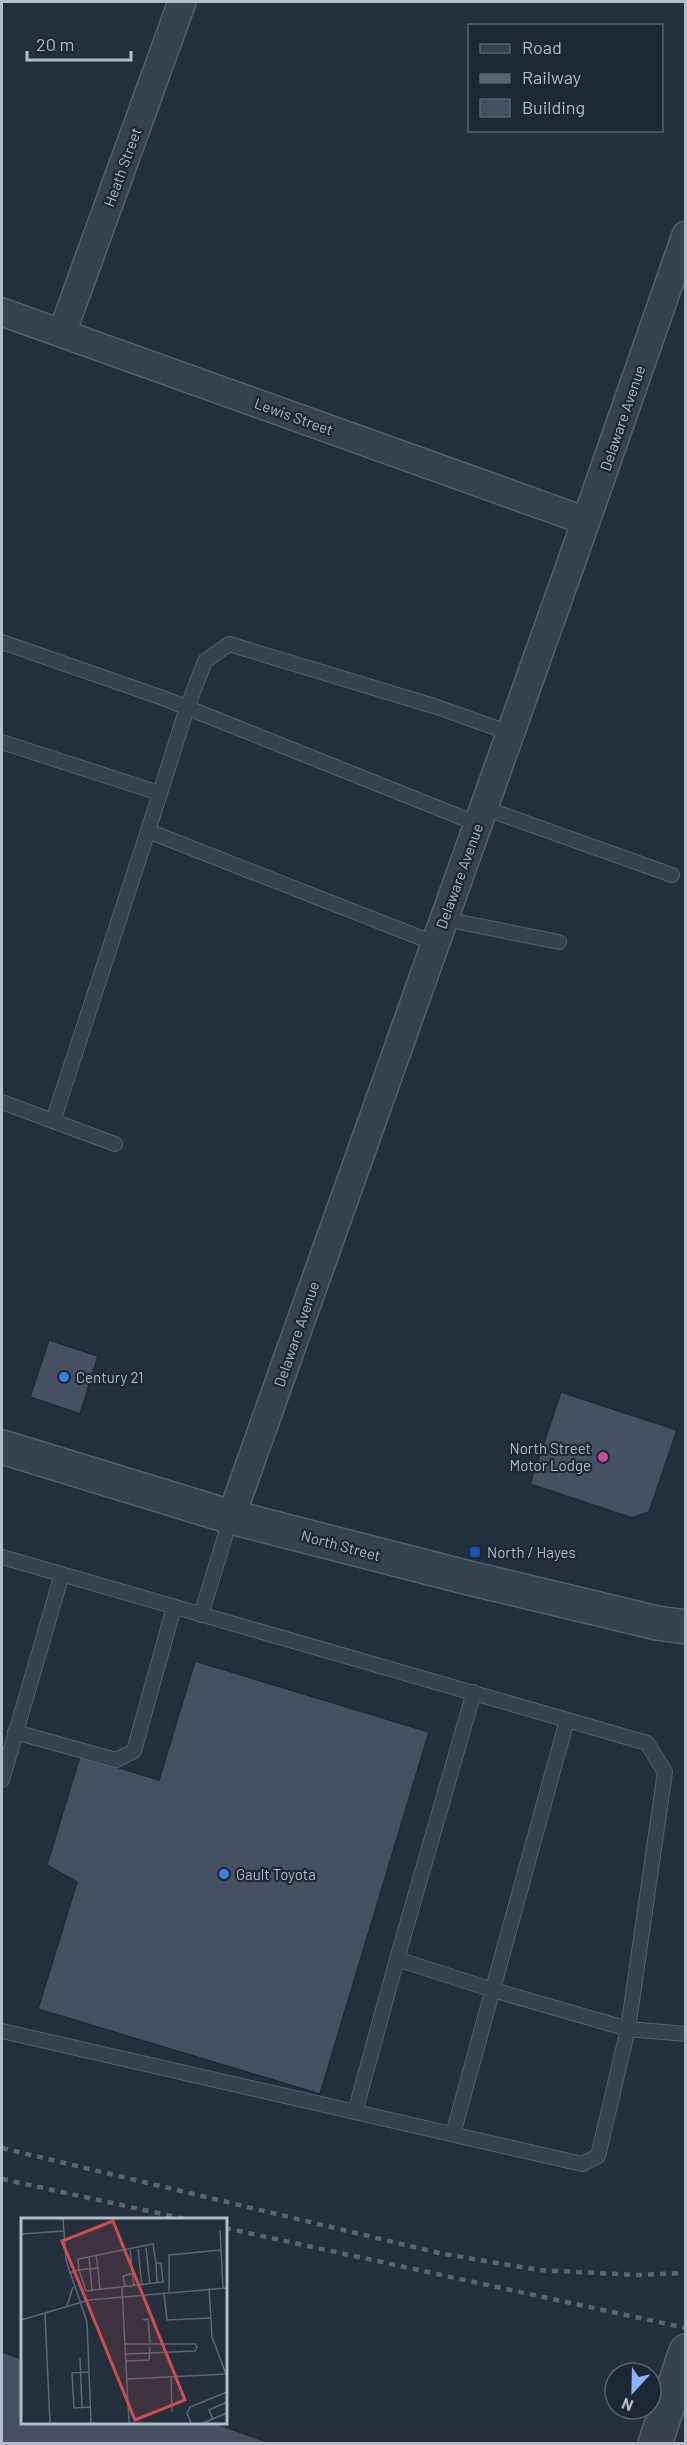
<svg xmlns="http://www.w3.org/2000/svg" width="687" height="2445" font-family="Barlow,sans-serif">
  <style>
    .building { fill: #455162; stroke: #1f2835; stroke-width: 1.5 }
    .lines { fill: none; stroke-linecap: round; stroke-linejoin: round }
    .service-casing { stroke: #565f6c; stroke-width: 16 }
    .minor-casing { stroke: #565f6c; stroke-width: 30 }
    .tertiary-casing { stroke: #565f6c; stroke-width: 36 }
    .service { stroke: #38414e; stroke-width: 14 }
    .minor { stroke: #38414e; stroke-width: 27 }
    .tertiary { stroke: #38414e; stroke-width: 33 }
    .rail { stroke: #5a6575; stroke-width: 4.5; stroke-dasharray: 6 6; stroke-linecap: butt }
    .shop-dot { fill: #3f7fe0; stroke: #1d2633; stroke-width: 2 }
    .hotel-dot { fill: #d1479c; stroke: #1d2633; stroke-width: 2 }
    .transit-dot { fill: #1a4fb4; stroke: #1d2633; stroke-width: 2 }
    .labels { text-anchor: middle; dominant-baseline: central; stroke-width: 4.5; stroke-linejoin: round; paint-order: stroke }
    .street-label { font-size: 15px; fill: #b4bcc9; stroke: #1d2633 }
    .poi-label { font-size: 15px; fill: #b4bcc9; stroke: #1d2633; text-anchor: start }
    .inset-road { fill: none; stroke: #5e6776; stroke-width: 1.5 }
    .view { fill: #ce4d50; fill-opacity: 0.15; stroke: #ce4d50; stroke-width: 3 }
    .inset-edge { fill: none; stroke: #b4bcc9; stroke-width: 3 }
  </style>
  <rect width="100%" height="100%" fill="#242f3e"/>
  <!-- building -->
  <path class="building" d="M49,1340L98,1356L80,1414L30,1397Z
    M561,1392L677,1430L649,1512L632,1518L530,1484Z
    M195,1661L429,1732L320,2094L38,2009L77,1882L47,1865L80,1756L159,1780Z
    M2,2352L22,2359V2422H211L273,2444H2Z"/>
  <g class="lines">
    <!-- service casing -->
    <g class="service-casing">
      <path id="service" d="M2,642L163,698L478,824
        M2,742L159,793
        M484,808L672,875
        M444,919L559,942
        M434,943L148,831L187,708L205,661L229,644L437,707L510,733
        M2,1102L53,1121
        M115,1144L53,1121L148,831
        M2,1557L647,1743L665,1772L628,2029L493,1990L397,1959L355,2112
        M201,1615L231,1517
        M15,1732L116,1760L134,1751L174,1607
        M2,1780L62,1574
        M397,1959L474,1692
        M2,2031L582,2164L598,2156L628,2029L686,2034
        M453,2134L567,1720"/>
    </g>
    <!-- minor casing -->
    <g class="minor-casing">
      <path id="minor" d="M2,312L586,521
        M62,333L182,2
        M231,1517L586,521L686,235"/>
    </g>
    <!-- tertiary casing -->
    <g class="tertiary-casing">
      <path id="tertiary" d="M2,1447L231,1517L469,1578L657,1623L686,1627
        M655,2444L686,2351"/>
    </g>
    <!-- service -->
    <use href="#service" class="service"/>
    <!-- minor -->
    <use href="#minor" class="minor"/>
    <!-- tertiary -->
    <use href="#tertiary" class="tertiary"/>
    <!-- rail -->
    <path class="rail" d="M2,2148L439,2253L538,2270L637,2275L686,2273
      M2,2179L190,2220
      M225,2228L686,2328"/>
  </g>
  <!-- markers -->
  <g class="shop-dot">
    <circle cx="64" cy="1377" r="6"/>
    <circle cx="224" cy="1874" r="6"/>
  </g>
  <circle class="hotel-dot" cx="603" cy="1457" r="6"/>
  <rect class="transit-dot" x="469" y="1546" width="12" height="12" rx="3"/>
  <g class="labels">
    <!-- street labels -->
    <g class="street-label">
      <text transform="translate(122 167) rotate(-70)">Heath Street</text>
      <text transform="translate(294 416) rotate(20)">Lewis Street</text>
      <text transform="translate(622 418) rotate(-71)">Delaware Avenue</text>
      <text transform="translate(459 876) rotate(-70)">Delaware Avenue</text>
      <text transform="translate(296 1334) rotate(-71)">Delaware Avenue</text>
      <text transform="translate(341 1545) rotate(15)">North Street</text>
    </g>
    <!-- poi labels -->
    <g class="poi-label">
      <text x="76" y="1377">Century 21</text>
      <text x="591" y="1448" text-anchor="end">North Street<tspan x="591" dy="17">Motor Lodge</tspan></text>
      <text x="487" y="1552">North / Hayes</text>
      <text x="236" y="1874">Gault Toyota</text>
    </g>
  </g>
  <!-- overview -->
  <g transform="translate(21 2218)">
    <rect width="206" height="206" fill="#242f3e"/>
    <path class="inset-road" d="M42,0L45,42L66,104L70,205M199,12L202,70M0,16L43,13M125,30L129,67M117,31L121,68M109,32L113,68M68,39L71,73M135,45L136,66M77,50L79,72M48,55L58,52L57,41L132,26L135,45H140L142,64L65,73L58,52L77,50L75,38M104,69L102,58L112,55M101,70L108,205M188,70L191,119L205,156M143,74L146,102L189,100M148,74V37L200,32M46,88L52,69M24,96L29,205M0,102L68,82L206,70M122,102L127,101L129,125M104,126H174L176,129L174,133L105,136M59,140L61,189M105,143L128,142L129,129M68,154L51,155L53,190L69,189M150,159L151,194M106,161L205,156M192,201L188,192L206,184M170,205L166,195L169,189L206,174M182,205L206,195"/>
    <path class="view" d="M92,3L164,182L114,202L41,23Z"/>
    <rect width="206" height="206" class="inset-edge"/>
  </g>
  <!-- border -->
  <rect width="687" height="2445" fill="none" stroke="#b4bcc9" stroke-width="6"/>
  <!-- legend -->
  <rect x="468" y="24" width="195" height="108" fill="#1d2633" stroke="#59626f" stroke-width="1.5"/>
  <rect x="480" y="44" width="30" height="9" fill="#38414e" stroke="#59626f" stroke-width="1.5"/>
  <text x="522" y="54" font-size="18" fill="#b4bcc9">Road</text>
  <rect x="480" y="74" width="30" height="9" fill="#5a6575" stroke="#59626f" stroke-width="1.5"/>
  <text x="522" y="84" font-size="18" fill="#b4bcc9">Railway</text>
  <rect x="480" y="99" width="30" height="18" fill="#455162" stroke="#59626f" stroke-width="1.5"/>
  <text x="522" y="114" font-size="18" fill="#b4bcc9">Building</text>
  <!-- north arrow -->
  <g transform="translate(633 2391) rotate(202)"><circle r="28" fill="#1d2633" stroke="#59626f" stroke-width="1.5"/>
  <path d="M0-4.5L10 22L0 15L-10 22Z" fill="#8ab4f8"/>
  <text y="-9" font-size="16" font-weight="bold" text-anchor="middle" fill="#b4bcc9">N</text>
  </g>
  <!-- scale -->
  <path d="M27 51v9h104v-9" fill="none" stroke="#b4bcc9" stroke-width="3"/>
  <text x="36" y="51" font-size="18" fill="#b4bcc9" stroke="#1d2633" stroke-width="4.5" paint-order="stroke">20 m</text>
</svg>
